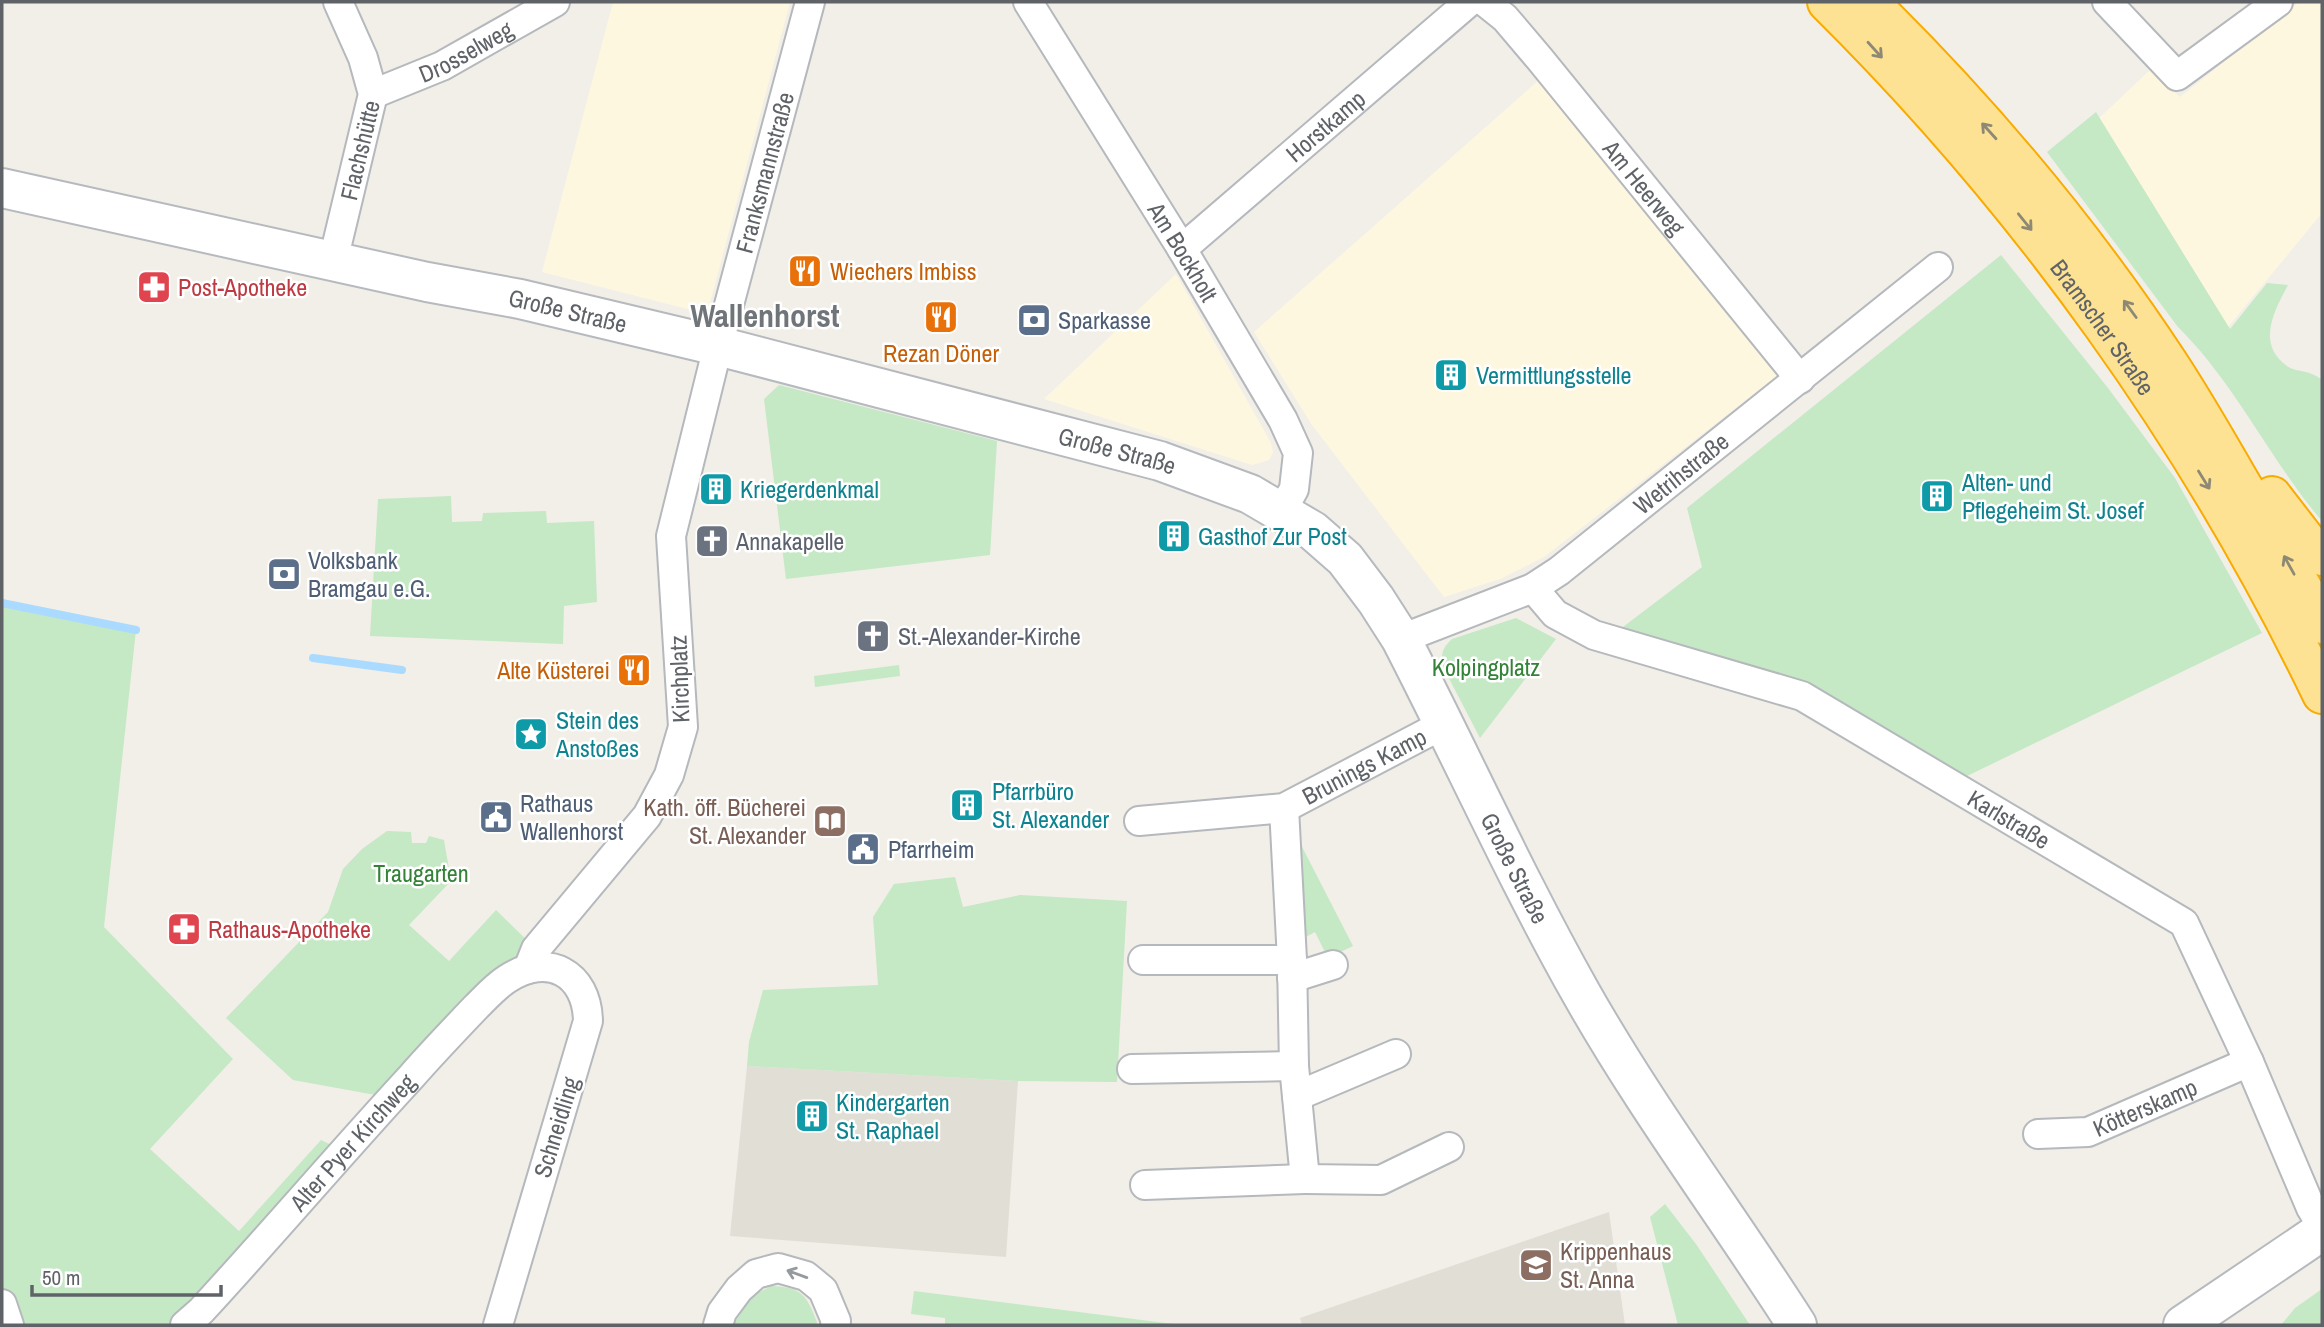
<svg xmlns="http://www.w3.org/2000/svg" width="2324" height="1327" font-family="'Archivo Narrow',sans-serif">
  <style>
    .commercial { fill: #fef7e0 }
    .education { fill: #e1ded6 }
    .green { fill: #c5e8c5 }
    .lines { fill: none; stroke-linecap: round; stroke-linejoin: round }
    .stream { stroke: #aadaff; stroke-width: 8 }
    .street-casing { stroke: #b5b8bc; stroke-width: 32 }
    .secondary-casing { stroke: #b6babf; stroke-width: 42 }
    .highway-casing { stroke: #f9ab00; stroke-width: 42 }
    .street { stroke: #fff; stroke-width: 28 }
    .secondary { stroke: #fff; stroke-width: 38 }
    .highway { stroke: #fde293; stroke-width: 38 }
    .oneway { stroke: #8e8975 }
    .oneway2 { stroke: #979a9d }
    .labels { text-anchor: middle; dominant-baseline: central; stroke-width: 5; stroke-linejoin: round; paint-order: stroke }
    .street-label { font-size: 24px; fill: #5f6368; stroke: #fff }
    .food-label { font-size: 24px; fill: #c56008; stroke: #fff; text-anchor: start }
    .health-label { font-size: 24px; fill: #be3a42; stroke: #fff; text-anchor: start }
    .service-label { font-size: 24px; fill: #4e5e75; stroke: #fff; text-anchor: start }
    .culture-label { font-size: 24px; fill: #0d838f; stroke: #fff; text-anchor: start }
    .worship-label { font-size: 24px; fill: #5b616d; stroke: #fff; text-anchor: start }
    .park-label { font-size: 24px; fill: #348238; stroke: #fff }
    .education-label { font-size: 24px; fill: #785e54; stroke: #fff; text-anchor: end }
    .district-label { font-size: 32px; font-weight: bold; fill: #70757a; stroke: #fff }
  </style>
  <rect width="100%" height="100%" fill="#f1efe8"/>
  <!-- commercial -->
  <path class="commercial" d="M613,2H790L707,314L542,272Z
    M2299,2H2322V213L2223,333L2094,123L2150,70L2180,97Z
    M1540,79L1782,372L1544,557L1500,579L1444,597L1312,425L1254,332Z
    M1176,274L1271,443L1273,452L1269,460L1252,465L1044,399Z"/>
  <!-- education -->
  <path class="education" d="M747,1066L1018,1081L1006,1257L730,1236Z
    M1609,1212L1625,1325H1302L1300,1318Z"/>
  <!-- green -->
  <path class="green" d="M2096,112L2230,329L2267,283L2288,285C2274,311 2256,344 2287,366C2297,373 2309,369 2322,380V521C2270,460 2235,383 2178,327L2047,152Z
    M2001,255L2108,388L2175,478L2262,633L1965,777L1619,630L1702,567L1687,508Z
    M779,385L997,441L990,555L786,579L764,399Z
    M451,496L452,522L482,521L483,513L546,511L547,523L594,521L597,602L564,606L563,644L370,636L378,499Z
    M2,603L136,630L104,927L233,1059L150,1149L239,1231L321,1140L344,1151L185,1325H2Z
    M1516,618L1556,639L1480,738L1442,665C1441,653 1443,647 1452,639Z
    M899,665L900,676L815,687L814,676Z
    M387,831L411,832L412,843H426L429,836L444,840L451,881L409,925L449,961L496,910L536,949L392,1098L293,1080L226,1018L328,912L343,869L362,849Z
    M1297,837L1353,946L1328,958L1315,932L1300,940Z
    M955,877L963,907L1020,895L1127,901L1117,1082L1018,1081L747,1066L749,1042L763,990L878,985L873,917L894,884Z
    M1665,1204L1696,1244L1750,1325H1678L1650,1217Z
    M771,1286C801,1287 807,1295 817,1322L816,1325H733L752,1296Z
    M2322,1289V1325H2281L2295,1308Z
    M914,1291L1181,1325H945V1318L911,1314Z"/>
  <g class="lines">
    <!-- stream -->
    <path class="stream" d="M2,603L136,630
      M313,658L402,670"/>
    <!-- street casing -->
    <g class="street-casing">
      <g id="street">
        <path id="s1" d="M1028,2L1182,249L1283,420L1298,453L1294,489L1282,511"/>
        <path id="s2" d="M1485,2L1505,18L1539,58L1800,379"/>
        <path d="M2107,2L2177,76L2278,2"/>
        <path id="s3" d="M373,94L442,66L555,2"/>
        <path id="s4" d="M1182,249L1469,2"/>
        <path id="s5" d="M333,261L373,94L363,58L338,2"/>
        <path id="s6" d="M1533,588L1555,614L1594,635L1802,696L2184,923L2249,1062L2311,1208L2322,1226"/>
        <path id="s7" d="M1401,639L1533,588L1559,571L1938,267"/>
        <path d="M1284,808L1292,960L1294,1066L1305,1179L1381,1180L1449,1147"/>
        <path id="s8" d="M1139,821L1284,808L1444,724"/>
        <path d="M1143,960H1292"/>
        <path id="s9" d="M528,969L536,949L647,816L669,775L683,727L671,536L718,346L810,2"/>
        <path d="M1292,978L1333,965"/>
        <path d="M1132,1069L1294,1066"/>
        <path d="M1297,1096L1396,1054"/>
        <path id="s10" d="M2038,1134L2088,1132L2249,1062"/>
        <path d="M1145,1185L1305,1179"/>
        <path d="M2,1304L9,1325"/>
        <path id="s11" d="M185,1325L201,1311C272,1234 340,1154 411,1077C432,1053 454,1030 476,1007C486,997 496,986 507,979C548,952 587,973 588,1021L498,1325"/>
        <path d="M718,1325L722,1312L739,1289L756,1274L778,1268L806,1276L823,1290L836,1321L835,1325"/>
      </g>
    </g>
    <!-- secondary casing -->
    <g class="secondary-casing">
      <g id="secondary">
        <path id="s12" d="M2,188L427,282L520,299L718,346L1160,461L1250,494L1313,531L1345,559L1376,600L1401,639C1462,757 1516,878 1581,993C1646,1108 1726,1214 1797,1325"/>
        <path d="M2183,1325L2322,1231"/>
      </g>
    </g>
    <!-- highway casing -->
    <g class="highway-casing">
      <g id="highway">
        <path id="s13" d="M1827,2C2029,202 2198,437 2322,694"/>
        <path d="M1869,2C1980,111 2083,233 2169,364C2194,402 2217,442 2240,482C2268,529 2297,576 2322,624"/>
        <path d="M2272,496L2309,544L2322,556"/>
      </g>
    </g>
    <!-- street -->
    <use href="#street" class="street"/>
    <!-- secondary -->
    <use href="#secondary" class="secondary"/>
    <!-- highway -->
    <use href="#highway" class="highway"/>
  </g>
  <!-- one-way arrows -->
  <defs><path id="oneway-shaft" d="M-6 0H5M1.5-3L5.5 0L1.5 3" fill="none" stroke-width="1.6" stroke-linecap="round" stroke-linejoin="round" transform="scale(1.75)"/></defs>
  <g class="oneway">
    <use href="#oneway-shaft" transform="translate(1875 50) rotate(48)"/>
    <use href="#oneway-shaft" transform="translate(1989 131) rotate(-132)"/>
    <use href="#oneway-shaft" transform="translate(2025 222) rotate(51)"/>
    <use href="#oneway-shaft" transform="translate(2130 309) rotate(-126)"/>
    <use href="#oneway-shaft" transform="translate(2204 480) rotate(58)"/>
    <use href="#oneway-shaft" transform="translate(2289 565) rotate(-119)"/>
  </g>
  <use class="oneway2" href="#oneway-shaft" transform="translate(797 1274) rotate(-160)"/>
  <!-- icons -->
  <defs>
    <g id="restaurant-square" transform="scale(1.75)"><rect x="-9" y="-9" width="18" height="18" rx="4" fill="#e8710a" stroke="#fff"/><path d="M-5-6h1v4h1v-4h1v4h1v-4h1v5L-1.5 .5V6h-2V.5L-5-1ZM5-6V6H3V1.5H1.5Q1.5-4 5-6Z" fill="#fff"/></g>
    <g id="pharmacy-square" transform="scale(1.75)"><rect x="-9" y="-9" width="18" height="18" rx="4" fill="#e0444e" stroke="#fff"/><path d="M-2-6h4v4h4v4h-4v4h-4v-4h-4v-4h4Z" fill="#fff"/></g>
    <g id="bank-square" transform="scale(1.75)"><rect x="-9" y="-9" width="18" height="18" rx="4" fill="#5c6f8a" stroke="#fff"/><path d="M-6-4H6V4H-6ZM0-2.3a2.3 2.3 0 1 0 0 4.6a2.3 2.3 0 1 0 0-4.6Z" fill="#fff"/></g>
    <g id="building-square" transform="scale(1.75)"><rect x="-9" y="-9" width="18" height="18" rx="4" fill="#0f9aa8" stroke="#fff"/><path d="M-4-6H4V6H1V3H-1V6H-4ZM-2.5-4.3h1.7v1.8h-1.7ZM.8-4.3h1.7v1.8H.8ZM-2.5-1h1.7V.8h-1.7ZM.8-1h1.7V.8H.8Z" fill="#fff"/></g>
    <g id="church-square" transform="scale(1.75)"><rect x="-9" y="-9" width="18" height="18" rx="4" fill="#6b7280" stroke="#fff"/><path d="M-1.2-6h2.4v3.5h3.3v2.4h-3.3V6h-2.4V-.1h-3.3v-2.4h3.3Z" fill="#fff"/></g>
    <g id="sight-square" transform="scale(1.75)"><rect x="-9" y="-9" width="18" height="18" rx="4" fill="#0f9aa8" stroke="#fff"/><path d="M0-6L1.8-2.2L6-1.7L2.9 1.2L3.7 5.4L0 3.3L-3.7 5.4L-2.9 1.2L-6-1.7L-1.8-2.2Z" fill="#fff"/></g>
    <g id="civic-square" transform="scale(1.75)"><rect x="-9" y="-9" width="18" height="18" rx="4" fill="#5c6f8a" stroke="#fff"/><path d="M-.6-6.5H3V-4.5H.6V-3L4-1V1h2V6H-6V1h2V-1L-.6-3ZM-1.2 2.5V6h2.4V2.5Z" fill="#fff"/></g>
    <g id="library-square" transform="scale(1.75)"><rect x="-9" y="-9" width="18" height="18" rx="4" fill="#8d6e63" stroke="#fff"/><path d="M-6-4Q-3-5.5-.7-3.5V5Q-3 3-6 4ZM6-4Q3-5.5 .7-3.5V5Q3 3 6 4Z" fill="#fff"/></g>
    <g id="school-square" transform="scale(1.75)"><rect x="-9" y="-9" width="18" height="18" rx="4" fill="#8d6e63" stroke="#fff"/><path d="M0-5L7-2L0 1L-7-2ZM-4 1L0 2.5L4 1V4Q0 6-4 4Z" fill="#fff"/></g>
  </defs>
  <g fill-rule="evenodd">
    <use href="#restaurant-square" x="805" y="271"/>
    <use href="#pharmacy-square" x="154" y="287"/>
    <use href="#restaurant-square" x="941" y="317"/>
    <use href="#bank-square" x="1034" y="320"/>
    <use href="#building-square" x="1451" y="375"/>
    <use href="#building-square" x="716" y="489"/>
    <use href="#building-square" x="1937" y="496"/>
    <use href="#building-square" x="1174" y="536"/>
    <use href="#church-square" x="712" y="541"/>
    <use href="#bank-square" x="284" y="574"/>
    <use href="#church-square" x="873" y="636"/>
    <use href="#restaurant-square" x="634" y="670"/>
    <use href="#sight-square" x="531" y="734"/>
    <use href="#building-square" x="967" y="805"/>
    <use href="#civic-square" x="496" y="817"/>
    <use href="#library-square" x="830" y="821"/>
    <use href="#civic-square" x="863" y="849"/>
    <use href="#pharmacy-square" x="184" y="929"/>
    <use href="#building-square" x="812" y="1116"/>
    <use href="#school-square" x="1536" y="1265"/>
  </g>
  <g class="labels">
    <!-- street labels -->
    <g class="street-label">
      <text stroke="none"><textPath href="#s3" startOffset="102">Drosselweg</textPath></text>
      <text stroke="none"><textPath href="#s4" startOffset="189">Horstkamp</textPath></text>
      <text stroke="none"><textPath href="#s5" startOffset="114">Flachshütte</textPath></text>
      <text stroke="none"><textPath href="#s9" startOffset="858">Franksmannstraße</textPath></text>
      <text stroke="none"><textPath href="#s2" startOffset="245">Am Heerweg</textPath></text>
      <text stroke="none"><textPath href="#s1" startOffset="294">Am Bockholt</textPath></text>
      <text stroke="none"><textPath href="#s12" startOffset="579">Große Straße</textPath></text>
      <text stroke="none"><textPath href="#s13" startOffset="427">Bramscher Straße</textPath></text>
      <text stroke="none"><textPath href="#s12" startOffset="1146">Große Straße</textPath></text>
      <text stroke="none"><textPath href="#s7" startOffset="329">Wetrihstraße</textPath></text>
      <text transform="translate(679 679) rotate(-92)">Kirchplatz</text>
      <text stroke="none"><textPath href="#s8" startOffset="236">Brunings Kamp</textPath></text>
      <text stroke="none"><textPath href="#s6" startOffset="536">Karlstraße</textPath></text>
      <text stroke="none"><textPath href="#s12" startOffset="1755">Große Straße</textPath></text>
      <text stroke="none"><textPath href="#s10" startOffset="112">Kötterskamp</textPath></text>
      <text transform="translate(556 1127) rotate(-73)">Schneidling</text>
      <text stroke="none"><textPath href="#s11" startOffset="248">Alter Pyer Kirchweg</textPath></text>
    </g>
    <!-- food labels -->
    <g class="food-label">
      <text x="830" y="271">Wiechers Imbiss</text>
      <text x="941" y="353" text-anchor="middle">Rezan Döner</text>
      <text x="610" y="670" text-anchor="end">Alte Küsterei</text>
    </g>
    <!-- health labels -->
    <g class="health-label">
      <text x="178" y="287">Post-Apotheke</text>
      <text x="208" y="929">Rathaus-Apotheke</text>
    </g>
    <!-- service labels -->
    <g class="service-label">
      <text x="1058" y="320">Sparkasse</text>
      <text x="308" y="560">Volksbank<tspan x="308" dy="28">Bramgau e.G.</tspan></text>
      <text x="520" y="803">Rathaus<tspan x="520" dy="28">Wallenhorst</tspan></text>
      <text x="888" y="849">Pfarrheim</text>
    </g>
    <!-- culture labels -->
    <g class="culture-label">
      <text x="1476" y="375">Vermittlungsstelle</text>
      <text x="1962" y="482">Alten- und<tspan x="1962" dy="28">Pflegeheim St. Josef</tspan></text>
      <text x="740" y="489">Kriegerdenkmal</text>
      <text x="1198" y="536">Gasthof Zur Post</text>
      <text x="556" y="720">Stein des<tspan x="556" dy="28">Anstoßes</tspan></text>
      <text x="992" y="791">Pfarrbüro<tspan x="992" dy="28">St. Alexander</tspan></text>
      <text x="836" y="1102">Kindergarten<tspan x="836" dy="28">St. Raphael</tspan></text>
    </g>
    <!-- worship labels -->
    <g class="worship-label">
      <text x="736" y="541">Annakapelle</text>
      <text x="898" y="636">St.-Alexander-Kirche</text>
    </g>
    <!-- park labels -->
    <g class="park-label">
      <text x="1486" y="667">Kolpingplatz</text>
      <text x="421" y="873">Traugarten</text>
    </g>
    <!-- education labels -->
    <g class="education-label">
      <text x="806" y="807">Kath. öff. Bücherei<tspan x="806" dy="28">St. Alexander</tspan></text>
      <text x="1560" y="1251" text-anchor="start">Krippenhaus<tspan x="1560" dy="28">St. Anna</tspan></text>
    </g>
    <!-- district labels -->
    <g class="district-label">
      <text x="765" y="315">Wallenhorst</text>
    </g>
  </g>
  <!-- border -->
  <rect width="2324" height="1327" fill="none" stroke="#5f6368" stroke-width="7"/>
  <!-- scale -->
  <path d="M32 1285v10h189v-10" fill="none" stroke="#5f6368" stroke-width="3.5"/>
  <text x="42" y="1285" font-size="21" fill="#5f6368" stroke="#ffffff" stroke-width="5" paint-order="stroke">50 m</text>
</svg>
